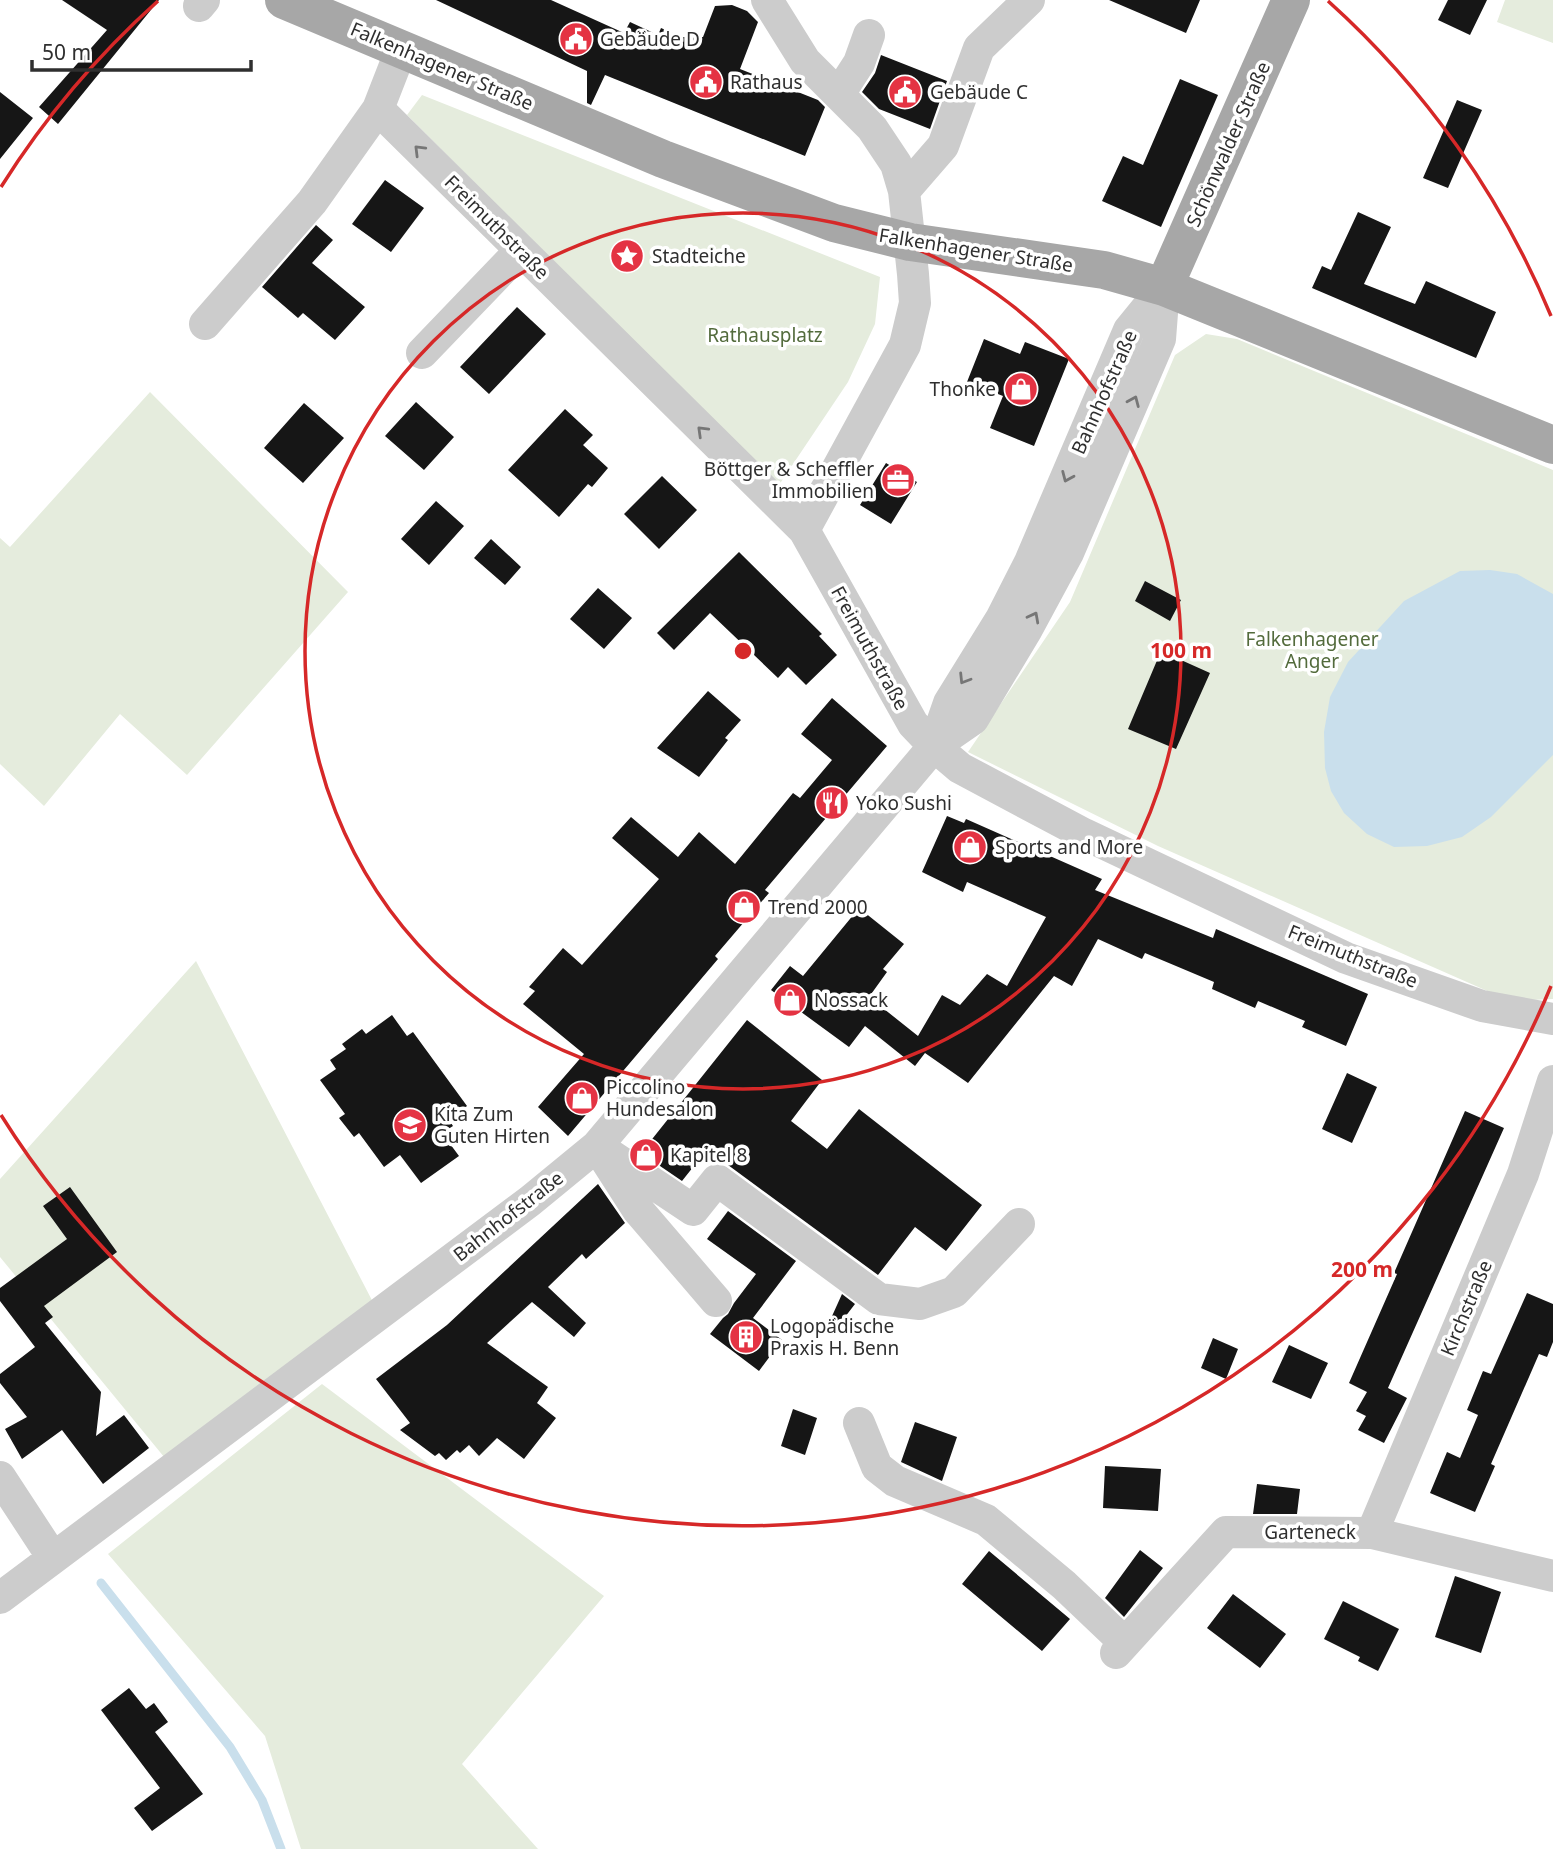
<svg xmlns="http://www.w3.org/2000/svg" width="1553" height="1849" font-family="'Noto Sans',sans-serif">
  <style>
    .green { fill: #e5ecdd }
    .water { fill: #c9dfec }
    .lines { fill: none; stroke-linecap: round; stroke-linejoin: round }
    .stream { stroke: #c9dfec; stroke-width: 9 }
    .building { fill: #161616 }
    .minor { stroke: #ccc; stroke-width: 32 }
    .major { stroke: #a7a7a7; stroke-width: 38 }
    .oneway { stroke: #767676 }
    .ring { fill: none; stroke: #d62828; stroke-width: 3.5 }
    .labels { text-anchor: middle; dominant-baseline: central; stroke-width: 7; stroke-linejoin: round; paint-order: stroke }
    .poi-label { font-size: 19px; fill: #2f2f2f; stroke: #fff; text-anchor: start }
    .street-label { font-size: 19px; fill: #2f2f2f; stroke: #fff }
    .park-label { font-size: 19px; fill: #536b3c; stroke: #fff }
    .centre { fill: #d62828; stroke: #fff; stroke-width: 3.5 }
    .ring-label { font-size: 21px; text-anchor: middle; font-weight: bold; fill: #d62828; stroke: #fff; stroke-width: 7; stroke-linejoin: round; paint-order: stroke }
  </style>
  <rect width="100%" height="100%" fill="#fff"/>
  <!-- green -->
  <path class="green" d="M1505,0H1553V43L1497,22Z
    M422,95L880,277L875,324L848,382L779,485L407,115Z
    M1206,334L1237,339L1553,470V999L1510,1001L1158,846L968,752L1070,602L1175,355Z
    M150,392L348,592L187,775L120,714L44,806L0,764V538L10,547Z
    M196,961L376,1308L169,1463L0,1257V1179Z
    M322,1384L604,1596L462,1764L538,1849H301L265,1736L108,1554Z"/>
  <!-- water -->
  <path class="water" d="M1490,570L1517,574L1553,594V755L1491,817L1462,837L1427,846L1394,847L1367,834L1344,813L1331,791L1325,768L1324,732L1330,697L1348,662L1404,601L1460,571Z"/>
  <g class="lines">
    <!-- stream -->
    <path class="stream" d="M101,1583L230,1747L262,1800L281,1849"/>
  </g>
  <!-- building -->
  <path class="building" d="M62,0H159L58,124L39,107L107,30Z
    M436,0H551L624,33L630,22L658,35L661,28L682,37H703L715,6L732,5L747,11L758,22L740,69L818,100L825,107L805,156L605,75L591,105L587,103V71Z
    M1109,0H1200L1186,33Z
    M1448,0H1487L1470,35L1438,20Z
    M881,55L947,81L930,129L879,109L862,92L875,73Z
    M1180,79L1218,95L1161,227L1102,201L1123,156L1143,165Z
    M0,92L33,118L0,159Z
    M1457,100L1482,110L1448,188L1423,178Z
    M385,180L424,208L391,252L352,224Z
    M1358,212L1391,227L1364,284L1415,304L1426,281L1496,312L1476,358L1312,288L1322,266L1331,270Z
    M316,225L333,240L312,263L365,307L335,340L303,313L298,318L262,287Z
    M517,307L546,334L489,394L460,367Z
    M984,339L1020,354L1025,342L1069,359L1034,446L990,428L1003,396L967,382Z
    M416,402L454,437L424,470L385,436Z
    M304,403L344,438L303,483L264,448Z
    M565,409L593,435L583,445L608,468L592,487L588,484L559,517L508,470Z
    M886,463L917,482L891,524L860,505Z
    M662,476L697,510L659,549L624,514Z
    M436,501L464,526L429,565L401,539Z
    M491,539L521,567L505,585L474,558Z
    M739,552L822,634L819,636L837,655L806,685L788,667L778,678L710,613L674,650L657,633Z
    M1145,581L1181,600L1170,621L1135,601Z
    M598,588L632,618L604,649L570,619Z
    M1161,651L1210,673L1176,749L1128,729Z
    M708,691L741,720L725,738L728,740L699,777L657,748Z
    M832,698L887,746L765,890L769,893L715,956L718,959L568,1136L538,1107L584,1054L523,1004L535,991L529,987L563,948L582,965L659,879L612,838L631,817L678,857L699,832L735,864L793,793L800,798L832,760L801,734Z
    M947,816L964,823L966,819L1102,879L1095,890L1213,938L1216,929L1368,994L1346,1046L1302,1027L1305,1021L1258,1001L1255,1008L1212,989L1214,982L1176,966L1145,953L1142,959L1098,939L1072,986L1054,976L968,1083L925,1053L915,1066L865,1026L849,1047L771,990L790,966L803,976L859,908L904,944L883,969L887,972L869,997L918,1036L942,995L960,1005L987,974L1007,986L1046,917L967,882L963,892L922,872Z
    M392,1015L407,1036L413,1032L467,1106L449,1120L453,1126L442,1133L459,1156L421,1183L400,1155L384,1167L359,1133L354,1137L339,1118L345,1114L320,1080L336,1069L330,1060L346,1049L342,1044L362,1029L366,1034Z
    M747,1020L822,1080L791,1121L827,1149L859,1109L982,1205L946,1251L915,1227L878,1275L728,1165L718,1162L705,1152L682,1181L641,1153Z
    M1347,1073L1377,1087L1352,1143L1322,1129Z
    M1465,1111L1504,1128L1388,1388L1407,1398L1384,1443L1358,1430L1366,1416L1356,1411L1367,1392L1349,1383L1397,1274L1394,1273Z
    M598,1184L625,1223L586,1259L582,1254L548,1287L586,1323L574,1337L532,1302L487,1343L548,1387L537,1403L556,1418L524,1459L497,1438L479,1456L469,1445L460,1453L457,1450L446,1460L439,1453L435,1456L400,1430L410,1423L376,1379L447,1325Z
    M70,1187L117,1252L44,1306L53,1317L45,1323L101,1392L96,1436L124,1415L149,1448L103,1484L62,1430L22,1459L5,1429L27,1417L0,1383V1374L35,1347L0,1301V1288L67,1239L43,1206Z
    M728,1211L796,1261L753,1318L782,1340L759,1371L710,1334L723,1318L728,1314L734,1303L756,1274L707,1239Z
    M1527,1293L1553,1304V1342L1547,1357L1539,1354L1491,1464L1495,1466L1475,1512L1430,1493L1447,1452L1460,1458L1478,1415L1467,1410L1483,1371L1491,1374Z
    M842,1294L855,1304L835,1330L828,1325Z
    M1213,1338L1238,1349L1226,1379L1201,1368Z
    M1289,1345L1328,1363L1311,1399L1272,1382Z
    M793,1409L817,1418L805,1455L781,1446Z
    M915,1422L957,1437L942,1481L901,1462Z
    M1105,1466L1161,1469L1158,1511L1103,1508Z
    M1257,1484L1300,1489L1297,1514H1253Z
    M1140,1550L1163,1568L1124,1617L1105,1598Z
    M989,1551L1070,1619L1042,1651L962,1584Z
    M1455,1576L1501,1592L1481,1653L1435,1637Z
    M1233,1594L1286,1634L1260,1668L1207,1628Z
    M1343,1601L1399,1629L1378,1671L1358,1661L1360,1657L1324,1639Z
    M129,1688L146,1709L154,1703L168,1722L155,1732L203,1794L152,1831L134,1808L160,1788L101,1710Z"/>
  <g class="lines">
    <!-- minor -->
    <path class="minor" d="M767,0L805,61L872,128L896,164L904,191L913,274L915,303L905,345L804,530
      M199,6L204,0
      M839,94L859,63L869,35
      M378,109L804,530L913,724L934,746L960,768L1084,834L1346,958L1482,1006L1553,1019
      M904,191L943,146L979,48L1029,0
      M205,324L312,202L378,109L401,50
      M422,353L520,251
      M934,746L949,703L1001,619L1030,562L1129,330L1164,287
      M716,1301L638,1210L597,1146L693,1210L717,1180L879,1299L920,1304L954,1292L1019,1224
      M859,1423L877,1467L895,1481L986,1520L1064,1585L1125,1643
      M0,1477L53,1558
      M1372,1533L1523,1174L1553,1081
      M0,1598L530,1201L597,1146L934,746L973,719L1027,629L1068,553L1160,339L1164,287
      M1116,1653L1226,1532L1372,1533L1553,1576"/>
    <!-- major -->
    <path class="major" d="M284,0L663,159L834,223L910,242L1104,270L1164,287L1553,445
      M1164,287L1291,0"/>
  </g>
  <!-- one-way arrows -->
  <defs><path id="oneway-chevron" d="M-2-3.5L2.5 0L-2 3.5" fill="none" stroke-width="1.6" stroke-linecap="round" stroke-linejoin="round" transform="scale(1.75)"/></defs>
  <g class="oneway">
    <use href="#oneway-chevron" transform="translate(419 150) rotate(-135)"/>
    <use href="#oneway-chevron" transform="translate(1134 401) rotate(-67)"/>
    <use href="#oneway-chevron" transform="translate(702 431) rotate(-136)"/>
    <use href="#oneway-chevron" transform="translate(1067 477) rotate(113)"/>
    <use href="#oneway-chevron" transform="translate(1034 617) rotate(-62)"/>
    <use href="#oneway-chevron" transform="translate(964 679) rotate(122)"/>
  </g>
  <!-- distance rings -->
  <g class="ring">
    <circle cx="743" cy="651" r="438"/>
    <path d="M1551 986A875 875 0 0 1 1 1115M1 187A875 875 0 0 1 158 1M1328 1A875 875 0 0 1 1551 316"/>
  </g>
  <!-- icons -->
  <defs>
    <g id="civic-disc" transform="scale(1.75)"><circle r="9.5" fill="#e43343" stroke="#fff"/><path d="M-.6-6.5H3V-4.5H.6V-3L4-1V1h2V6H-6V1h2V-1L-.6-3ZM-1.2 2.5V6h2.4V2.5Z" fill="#fff"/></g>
    <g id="sight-disc" transform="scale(1.75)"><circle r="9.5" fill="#e43343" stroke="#fff"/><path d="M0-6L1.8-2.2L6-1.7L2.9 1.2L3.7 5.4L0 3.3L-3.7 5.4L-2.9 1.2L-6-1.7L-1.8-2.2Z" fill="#fff"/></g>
    <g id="shop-disc" transform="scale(1.75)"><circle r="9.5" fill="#e43343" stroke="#fff"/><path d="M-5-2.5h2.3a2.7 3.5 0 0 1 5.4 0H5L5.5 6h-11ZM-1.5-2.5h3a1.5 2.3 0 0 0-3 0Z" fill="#fff"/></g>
    <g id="office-disc" transform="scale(1.75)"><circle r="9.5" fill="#e43343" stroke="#fff"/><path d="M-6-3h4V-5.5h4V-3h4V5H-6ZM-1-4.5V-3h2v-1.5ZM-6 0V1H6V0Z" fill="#fff"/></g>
    <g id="restaurant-disc" transform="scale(1.75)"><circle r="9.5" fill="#e43343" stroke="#fff"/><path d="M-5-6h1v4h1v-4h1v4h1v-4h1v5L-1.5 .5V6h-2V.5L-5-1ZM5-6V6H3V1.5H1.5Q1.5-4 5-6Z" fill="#fff"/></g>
    <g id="school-disc" transform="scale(1.75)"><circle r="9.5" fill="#e43343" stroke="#fff"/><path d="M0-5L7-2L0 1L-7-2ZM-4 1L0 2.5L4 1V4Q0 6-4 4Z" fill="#fff"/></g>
    <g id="building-disc" transform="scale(1.75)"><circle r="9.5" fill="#e43343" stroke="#fff"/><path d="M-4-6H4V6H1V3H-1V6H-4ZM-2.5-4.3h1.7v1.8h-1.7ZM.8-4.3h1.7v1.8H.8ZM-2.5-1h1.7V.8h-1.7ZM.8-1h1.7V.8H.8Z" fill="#fff"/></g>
  </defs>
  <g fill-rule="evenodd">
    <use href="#civic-disc" x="576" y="39"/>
    <use href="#civic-disc" x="706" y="82"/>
    <use href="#civic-disc" x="905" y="92"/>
    <use href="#sight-disc" x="627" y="256"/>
    <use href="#shop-disc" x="1021" y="389"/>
    <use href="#office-disc" x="898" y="480"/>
    <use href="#restaurant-disc" x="832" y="803"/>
    <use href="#shop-disc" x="970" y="847"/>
    <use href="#shop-disc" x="744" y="907"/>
    <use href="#shop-disc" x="790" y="1000"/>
    <use href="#shop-disc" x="582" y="1098"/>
    <use href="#school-disc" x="410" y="1125"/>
    <use href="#shop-disc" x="646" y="1155"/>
    <use href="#building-disc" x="746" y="1337"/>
  </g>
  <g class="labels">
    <!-- poi labels -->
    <g class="poi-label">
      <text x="600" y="39">Gebäude D</text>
      <text x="730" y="82">Rathaus</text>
      <text x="930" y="92">Gebäude C</text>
      <text x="652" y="256">Stadteiche</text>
      <text x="996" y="389" text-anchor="end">Thonke</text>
      <text x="874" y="469" text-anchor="end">Böttger &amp; Scheffler<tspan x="874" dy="22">Immobilien</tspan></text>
      <text x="856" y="803">Yoko Sushi</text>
      <text x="995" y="847">Sports and More</text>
      <text x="768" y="907">Trend 2000</text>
      <text x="814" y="1000">Nossack</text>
      <text x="606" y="1087">Piccolino<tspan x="606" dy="22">Hundesalon</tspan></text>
      <text x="434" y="1114">Kita Zum<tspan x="434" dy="22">Guten Hirten</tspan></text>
      <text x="670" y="1155">Kapitel 8</text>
      <text x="770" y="1326">Logopädische<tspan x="770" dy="22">Praxis H. Benn</tspan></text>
    </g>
    <!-- street labels -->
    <g class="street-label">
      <text transform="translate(442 66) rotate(23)">Falkenhagener Straße</text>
      <text transform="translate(1228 144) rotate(-66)">Schönwalder Straße</text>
      <text transform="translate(497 227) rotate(45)">Freimuthstraße</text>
      <text transform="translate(976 250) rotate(9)">Falkenhagener Straße</text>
      <text transform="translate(1104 392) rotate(-66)">Bahnhofstraße</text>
      <text transform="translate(870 648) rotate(61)">Freimuthstraße</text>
      <text transform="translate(1353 956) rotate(22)">Freimuthstraße</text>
      <text transform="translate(508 1216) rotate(-38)">Bahnhofstraße</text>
      <text transform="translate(1466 1308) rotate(-67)">Kirchstraße</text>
      <text x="1310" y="1532">Garteneck</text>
    </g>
    <!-- park labels -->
    <g class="park-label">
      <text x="765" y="335">Rathausplatz</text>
      <text x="1312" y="639">Falkenhagener<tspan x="1312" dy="22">Anger</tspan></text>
    </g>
  </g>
  <circle cx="743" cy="651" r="10" class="centre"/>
  <g class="ring-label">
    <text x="1181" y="658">100 m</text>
    <text x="1362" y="1277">200 m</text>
  </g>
  <!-- scale -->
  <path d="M32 60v10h219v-10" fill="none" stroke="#2f2f2f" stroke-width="3.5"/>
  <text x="42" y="60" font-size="21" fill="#2f2f2f" stroke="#ffffff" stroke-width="5" paint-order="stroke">50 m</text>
</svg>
